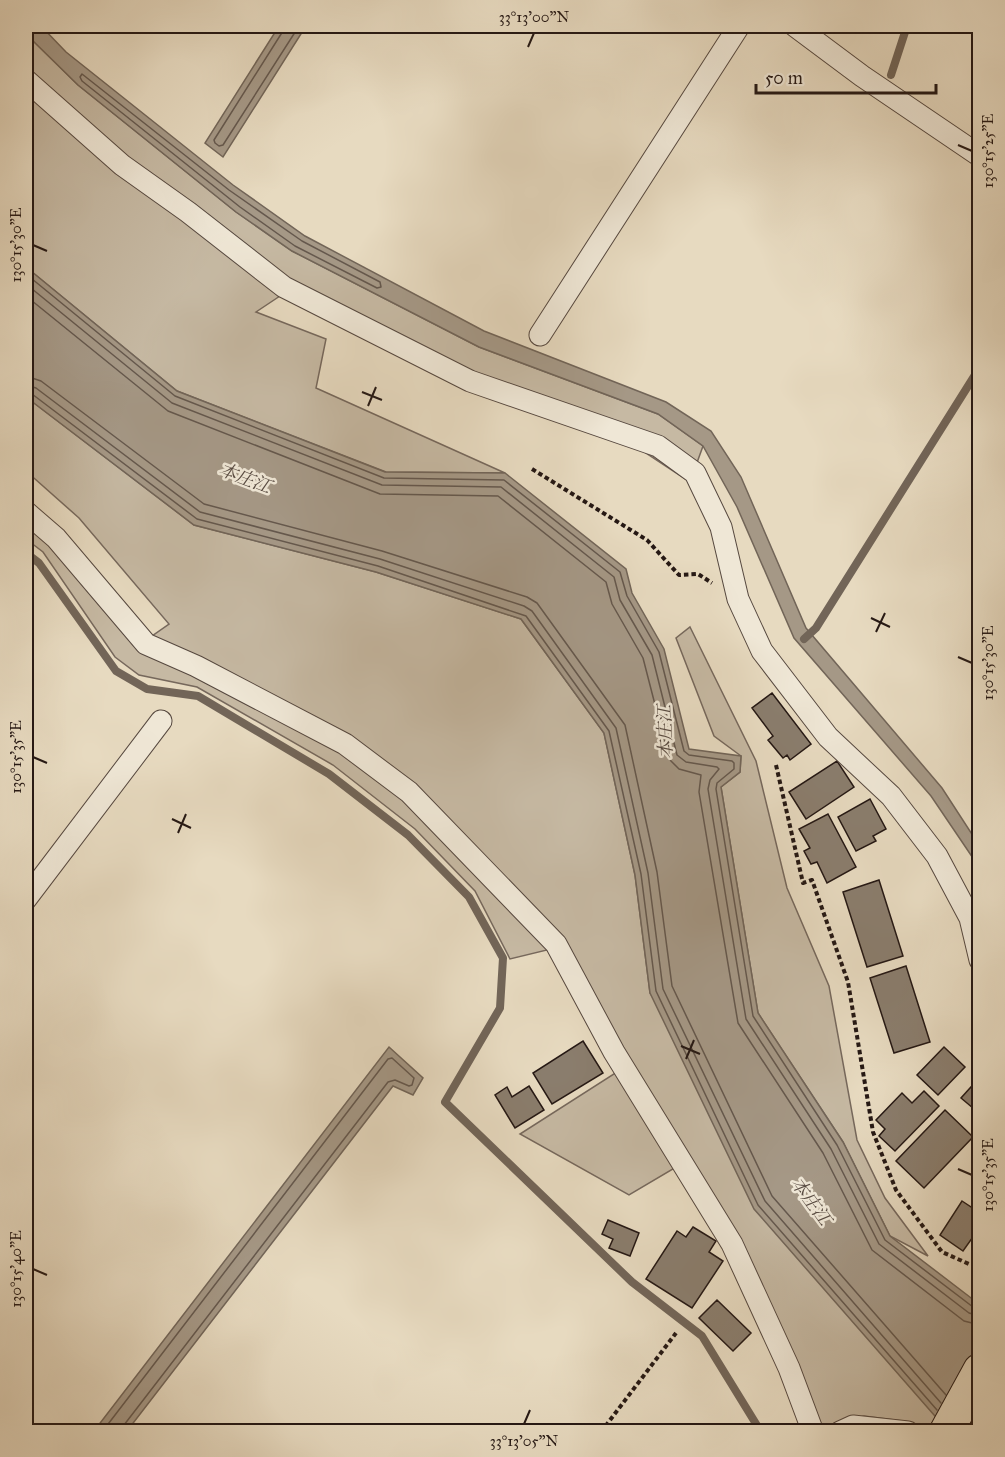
<svg xmlns="http://www.w3.org/2000/svg" width="1005" height="1457" font-family="'IM FELL Great Primer','Noto Serif JP',serif">
  <style>
    .green { fill: #c6b9a3; stroke: #76685c; stroke-width: 1.5 }
    .water { fill: #a59886; stroke: #726558; stroke-width: 1.5 }
    .lines { fill: none; stroke-linecap: round; stroke-linejoin: round }
    .shore { stroke: #65584d; stroke-width: 1.5 }
    .stream { stroke: #726558; stroke-width: 8 }
    .building { fill: #8a7d6d; stroke: #251814; stroke-width: 1.5 }
    .minor-casing { stroke: #56483f; stroke-width: 23 }
    .trunk-casing { stroke: #251814; stroke-width: 35 }
    .path { stroke: #251814; stroke-width: 4; stroke-dasharray: 4.5 3; stroke-linecap: butt }
    .minor { stroke: #efe7d6; stroke-width: 21 }
    .trunk { stroke: #e7dac0; stroke-width: 33 }
    .ticks { fill: none; stroke: #251814; stroke-width: 2 }
    .labels { text-anchor: middle; dominant-baseline: central; stroke-width: 5; stroke-linejoin: round; paint-order: stroke }
    .water-label { font-size: 18px; font-style: italic; fill: #584b42; stroke: #efe7d6 }
    .neatline { fill: none; stroke: #251814; stroke-width: 2 }
    .ticks-label { font-size: 15px; text-anchor: middle; fill: #251814 }
  </style>
  <rect width="100%" height="100%" fill="#e7dac0"/>
  <filter id="stains"><feTurbulence type="fractalNoise" baseFrequency=".00333" numOctaves="4"/><feColorMatrix values="0 0 0 0 .2 0 0 0 0 .09 0 0 0 0 .02 0 0 0 .5 -.17"/></filter>
  <radialGradient id="worn" r=".72"><stop offset=".6" stop-color="#630" stop-opacity="0"/><stop offset="1" stop-color="#630" stop-opacity=".3"/></radialGradient>
  <!-- green -->
  <path class="green" d="M26,34L78,85L236,212L292,251L479,347L658,414L703,446L690,482L643,451L280,296L256,312L326,339L316,388L505,473L386,472L177,391L26,267Z
    M26,397L194,525L376,572L521,619L604,733L635,875L650,993L948,1431H922L910,1422L864,1416L820,1427L563,946L510,959L475,891L415,829L333,765L197,687L139,675L115,657L43,552L26,539V519L149,638L169,624L79,518L26,471Z
    M690,627L756,761L787,888L829,986L857,1140L885,1198L928,1256L890,1236L843,1142L758,1013L721,787L740,772L741,756L714,736L676,638Z
    M620,1070L678,1166L629,1195L520,1134Z"/>
  <!-- water -->
  <path class="water" d="M26,26H41L66,52L233,185L305,236L484,331L666,402L711,431L741,477L806,628L942,788L979,845V867L931,796L794,638L737,507L703,446L658,414L479,347L292,251L236,212L78,85L26,34Z
    M279,26H306L223,157L205,143Z
    M26,267L177,391L385,472L505,473L626,569L632,593L664,649L689,749L741,756L740,772L721,787L758,1013L843,1142L890,1236L979,1304V1431H948L754,1209L650,993L635,875L604,733L521,619L376,572L194,525L26,397Z
    M389,1047L423,1078L413,1095L393,1086L127,1431H94Z"/>
  <g class="lines">
    <!-- shore -->
    <path class="shore" d="M284,26L283,31L214,140L215,143L219,146L223,145L299,26
      M82,74L229,190L302,241L380,282L381,287L377,288L295,246L240,207L82,81L80,77Z
      M26,274L175,396L384,478L504,480L620,572L627,596L659,652L684,751L689,755L732,761L734,763V769L717,783L716,789L753,1016L837,1145L885,1240L973,1307L980,1308
      M26,284L172,403L382,485L501,487L614,577L620,600L652,655L677,755L686,762L717,767L719,769L710,780L708,789L746,1019L831,1149L879,1244L969,1313L980,1316
      M26,296L168,411L380,494L498,496L606,582L612,604L643,658L669,759L679,769L701,775L699,792L738,1023L823,1153L872,1250L964,1321L980,1325
      M26,376L41,381L204,504L382,551L527,597L537,603L625,725L657,872L672,986L772,1196L946,1395
      M26,385L36,388L200,512L380,559L524,606L532,611L616,728L648,873L663,989L765,1201L941,1403
      M26,393L32,394L197,519L378,566L526,616L609,731L641,874L656,991L758,1205L937,1410
      M102,1432L388,1059L392,1058L414,1078L412,1085L409,1086L395,1080L388,1082L124,1425L123,1432"/>
    <!-- stream -->
    <path class="stream" d="M891,75L907,26
      M26,553L39,563L116,671L147,689L198,696L329,774L408,835L469,897L503,958L500,1008L445,1102L632,1282L702,1336L761,1432
      M804,639L816,628L980,367"/>
  </g>
  <!-- building -->
  <path class="building" d="M772,693L811,744L790,760L787,755L783,758L768,740L773,736L752,708Z
    M837,761L854,787L806,819L789,792Z
    M870,799L886,829L873,836L876,841L856,851L838,817Z
    M828,814L856,867L827,883L817,862L811,864L804,851L810,848L799,829Z
    M879,880L903,956L867,967L843,892Z
    M906,966L930,1042L894,1053L870,978Z
    M583,1041L603,1073L552,1104L533,1073Z
    M944,1047L965,1067L938,1095L917,1075Z
    M980,1077V1114L961,1098Z
    M529,1086L544,1110L515,1128L495,1095L507,1087L512,1097Z
    M924,1091L939,1106L895,1151L879,1136L885,1129L876,1120L902,1093L912,1103Z
    M945,1110L973,1137L924,1188L896,1161Z
    M962,1201L980,1213V1227L963,1251L940,1235Z
    M608,1220L639,1233L630,1256L609,1248L613,1239L602,1234Z
    M693,1227L716,1241L709,1252L723,1261L692,1308L646,1279L677,1231L686,1237Z
    M717,1300L751,1333L733,1351L699,1318Z"/>
  <g class="lines">
    <!-- minor casing -->
    <g class="minor-casing">
      <path id="minor" d="M795,26L862,76L980,156
        M26,80L122,165L188,212L284,287L470,381L658,446L695,473L721,527L738,599L762,651L828,737L891,796L937,856L970,918L980,960
        M540,335L739,26
        M26,512L56,538L146,644L196,666L345,744L409,792L556,944L614,1052L732,1244L789,1368L813,1432
        M26,899L161,721
        M840,1432L853,1426L908,1432"/>
    </g>
    <!-- trunk casing -->
    <g class="trunk-casing">
      <path id="trunk" d="M946,1432L980,1370"/>
    </g>
    <!-- path -->
    <path class="path" d="M532,469L647,540L679,575L698,574L712,583
      M776,765L803,883L812,880L848,982L873,1132L896,1190L942,1252L969,1264L980,1263
      M601,1432L676,1333"/>
    <!-- minor -->
    <use href="#minor" class="minor"/>
    <!-- trunk -->
    <use href="#trunk" class="trunk"/>
  </g>
  <!-- ticks -->
  <path class="ticks" d="M528,47L534,33M958,145L972,151M33,245L47,251M362,392L382,400M368,406L376,387M871,618L890,627M876,632L885,613M958,657L972,663M33,757L47,763M172,819L191,828M178,833L186,814M681,1046L700,1054M686,1059L694,1040M958,1169L972,1175M33,1269L47,1275M524,1424L530,1410"/>
  <g class="labels">
    <!-- water labels -->
    <g class="water-label">
      <text transform="translate(245 478) rotate(21)">本庄江</text>
      <text transform="translate(665 732) rotate(-92)">本庄江</text>
      <text transform="translate(811 1201) rotate(54)">本庄江</text>
    </g>
  </g>
  <!-- margin -->
  <rect width="1005" height="1457" fill="none" stroke="#e7dac0" stroke-width="66"/>
  <!-- scale -->
  <path d="M756 84v9h180v-9" fill="none" stroke="#251814" stroke-width="3"/>
  <text x="765" y="84" font-size="18" fill="#251814" stroke="#efe7d6" stroke-width="4.5" paint-order="stroke">50 m</text>
  <rect x="33" y="33" width="939" height="1391" class="neatline"/>
  <g class="ticks-label">
    <text x="534" y="22">33°13'00"N</text>
    <text transform="translate(988 151) rotate(-90)" y="5">130°15'25"E</text>
    <text transform="translate(16 245) rotate(-90)" y="5">130°15'30"E</text>
    <text transform="translate(988 663) rotate(-90)" y="5">130°15'30"E</text>
    <text transform="translate(16 757) rotate(-90)" y="5">130°15'35"E</text>
    <text transform="translate(988 1175) rotate(-90)" y="5">130°15'35"E</text>
    <text transform="translate(16 1269) rotate(-90)" y="5">130°15'40"E</text>
    <text x="524" y="1446">33°13'05"N</text>
  </g>
  <rect width="100%" height="100%" filter="url(#stains)"/>
  <rect width="100%" height="100%" fill="url(#worn)"/>
</svg>
